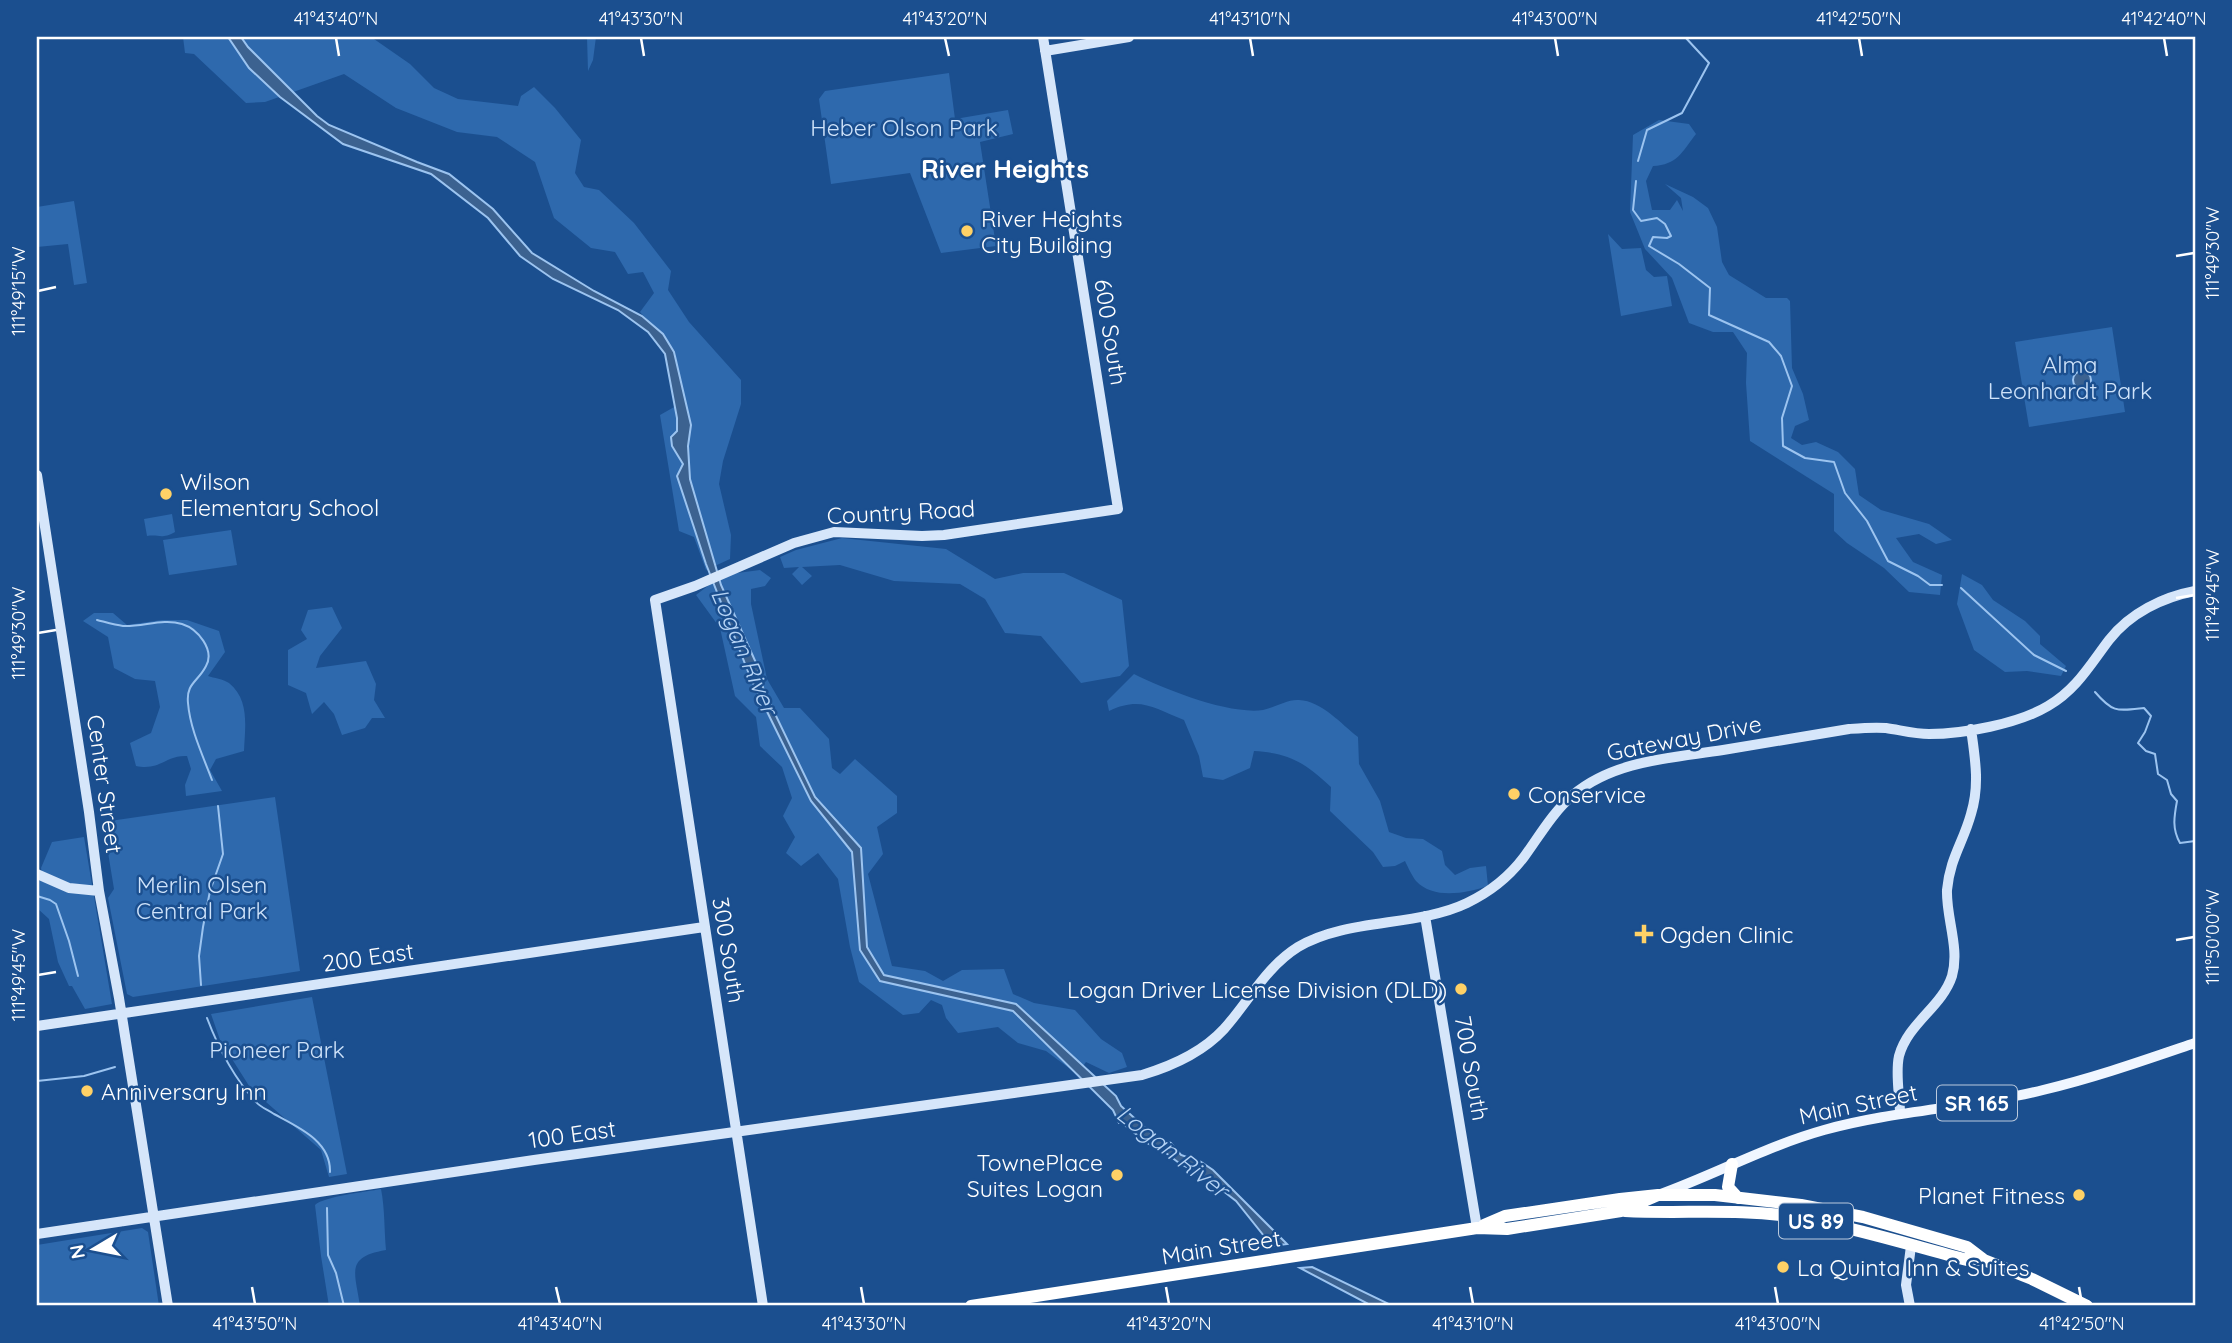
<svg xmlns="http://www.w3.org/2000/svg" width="2232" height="1343" font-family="Quicksand,sans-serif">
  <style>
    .green { fill: #2e69ad }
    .water { fill: #3c6290; stroke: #9cc4f0; stroke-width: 2 }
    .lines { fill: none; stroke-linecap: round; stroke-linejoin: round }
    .stream { stroke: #9cc4f0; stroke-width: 2 }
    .secondary { stroke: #d6e6fa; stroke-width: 10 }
    .primary { stroke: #f0f6ff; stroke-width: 10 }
    .highway { stroke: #fff; stroke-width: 12 }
    .ticks { fill: none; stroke: #fff; stroke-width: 2.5 }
    .poi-dot { fill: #ffd166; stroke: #1b4f8f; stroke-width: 2.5 }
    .labels { text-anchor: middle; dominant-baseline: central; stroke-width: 5; stroke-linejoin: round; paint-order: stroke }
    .shield { fill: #1b4f8f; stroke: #bbcadd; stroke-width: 2 }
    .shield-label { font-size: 21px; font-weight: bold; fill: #fff }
    .park-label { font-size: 23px; fill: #cfe3fa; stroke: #1b4f8f }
    .poi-label { font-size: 23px; fill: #fff; stroke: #1b4f8f; text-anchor: start }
    .street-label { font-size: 23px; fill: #fff; stroke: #1b4f8f }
    .water-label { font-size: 24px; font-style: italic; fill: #b5d3f5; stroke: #1b4f8f }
    .quarter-label { font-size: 26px; font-weight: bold; fill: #fff; stroke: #1b4f8f }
    .neatline { fill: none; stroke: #fff; stroke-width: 2.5 }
    .ticks-label { font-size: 18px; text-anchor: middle; fill: #fff }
  </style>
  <rect width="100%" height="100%" fill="#1b4f8f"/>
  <!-- green -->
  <path class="green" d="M183,37H374V39L410,64L434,88L458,99L518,106L521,96L534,87L555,108L581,140L575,173L584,187L599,190L634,223L671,271L668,290L689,322L741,380V404L723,461L719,484L731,535L730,559L706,570L694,537L679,531L660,415L683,402L675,351L640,312L654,293L643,272L628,274L615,252L591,248L554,218L535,162L497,137L457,132L396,108L344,74L265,102L246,103L194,54L185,53Z
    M587,37H596L593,60L588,71Z
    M949,73L955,119L1008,110L1013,134L980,142L996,246L941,253L910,173L831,184L819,99L825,91Z
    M1659,120L1689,124L1696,134C1682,152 1677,165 1653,166L1646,181L1652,210H1670L1677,200L1683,211L1681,198L1665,184L1693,197L1708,208L1717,227L1722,262L1729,275L1766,298H1787L1790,301L1792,368L1803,394L1809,420L1795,426L1791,438L1802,445L1816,442L1838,452L1855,469L1859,495L1881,510L1929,524L1952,540L1936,544L1919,534L1896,538L1913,562L1942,575L1940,595L1909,592L1884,568L1847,543L1834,531V494L1750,441L1746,383L1747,353L1733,332H1713L1689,323L1672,278L1645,249L1630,212L1633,135Z
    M74,201L87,283L74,285L68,244L37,247V207Z
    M1608,234L1622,249L1641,248L1646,270L1654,277L1667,276L1672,306L1621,316Z
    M2112,327L2125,412L2029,427L2015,342Z
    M172,514L175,532C160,540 160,534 147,536L144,519Z
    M231,530L237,565L169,575L163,540Z
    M842,538L946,549L995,579L1023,573H1064L1122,600L1129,666L1120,676L1081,683L1041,636L1005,633L985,599L960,584L894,581L840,565L802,567L812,576L802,585L792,574L799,567L784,568L780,557L796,550Z
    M760,570L771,578L765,586L751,589V604L767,679L784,708H800L829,739L832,768L840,774L855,759L897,796V813L877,827L883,854L868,874L892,966L925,971L943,981L962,970L1004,969L1013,994L1034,1003L1075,1010L1101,1039L1122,1053L1127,1067L1109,1073L1086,1062L1077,1074L1046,1051L1018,1043L998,1027L958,1033L946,1018L942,1005L931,1000L919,1013L903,1015L859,982L850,947L838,879L818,853L801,866L786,853L795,837L783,816L792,798L782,767L760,746L756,717L735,696L720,628L696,595L722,575Z
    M1962,574L1982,585L1993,600L2025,621L2040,636V644L2066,666L2061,676L2027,671L2005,672L1974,650L1957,604Z
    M332,607L342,628L320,656L316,668L366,661L376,684L374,700L385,718H372L365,728L342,735L334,714L324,702L312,714L306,693L288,685V650L307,639L301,630L308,610Z
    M94,613H113L127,625L162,620H187L219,631L225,652L208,676C214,678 223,679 229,683C250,700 245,727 244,751L216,759L210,770L222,791L186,796L185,785L191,769L187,756C165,755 161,771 136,766L130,743L151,733L160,707L155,681L135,679L114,668L108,637L83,621Z
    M1134,674C1164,689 1229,715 1263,710C1274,708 1287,699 1299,700C1322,701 1341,724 1358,737L1359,764L1380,801L1389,832L1406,838L1423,839L1442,851L1445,865L1455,875L1470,868L1486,866L1488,886C1466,893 1434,900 1416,881C1412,876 1408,867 1405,861L1395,866L1383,867L1373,852L1330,811L1331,787C1305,763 1290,753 1254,751L1250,768L1223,780L1203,777L1199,756L1184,720C1154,708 1140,696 1109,711L1107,701Z
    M275,797L300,971L133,997L127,994L108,898L114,889L103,822Z
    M84,837L112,1004L85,1009L72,986H69L58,962L49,919L37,908V880L44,882L41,868L52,842Z
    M312,997L347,1174L329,1177L321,1150L251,1089L220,1040L211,1014Z
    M381,1189C385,1209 384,1230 386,1250C345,1257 355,1272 360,1306H329L321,1256L315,1205C325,1196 366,1192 381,1189Z
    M142,1228L148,1232L159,1306H37V1245Z"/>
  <!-- water -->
  <path class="water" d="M228,37H241L248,47L317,116L329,125L417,162L449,174L493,209L532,253L594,291L642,316L663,334L674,352L691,425L688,446L690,479L721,585L757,665L764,691L815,797L861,848L867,947L884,975L1016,1004L1116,1096L1121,1106L1152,1134L1171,1143L1181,1155L1201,1162L1213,1170L1287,1244L1272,1246L1236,1201L1218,1187L1211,1184L1205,1177L1179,1163L1166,1153L1147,1143L1122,1123H1119L1113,1110L1013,1011L880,981L860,950L852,852L811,801L751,679L706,564L677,476L683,464L672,446L671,437L677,431V418L665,354L648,332L618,310L553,279L520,256L488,218L431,174L343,144L280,97L249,68Z
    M2073 380a9 9 0 1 1 18 0a9 9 0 1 1-18 0Z
    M1312,1267L1389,1304L1392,1306H1372L1300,1268Z"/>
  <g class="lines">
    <!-- stream -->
    <path class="stream" d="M1638,161L1647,130L1682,113L1709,63L1685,37
      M1636,181L1633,210L1641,221L1657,218L1665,224L1671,236L1667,238L1653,237L1649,246L1679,264L1710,288L1709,315L1769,342L1781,356L1792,386L1782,418L1783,446L1805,458L1834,462L1845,493L1867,521L1888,561L1918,576L1930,585H1942
      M1961,588L2034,655L2066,671
      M97,620C105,622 115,625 123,626C143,627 163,618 182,624C198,629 215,650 206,666C198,682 186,683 188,703C190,729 203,756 212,780
      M2095,692C2113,713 2117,711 2144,708L2151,716L2145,732L2138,743L2146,751L2155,754L2158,774L2167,780L2171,794L2177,801C2174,817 2172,829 2180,843L2195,841
      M37,896L50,900L56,904L69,941L78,976
      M201,985L199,956L203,927L210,891L223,854L218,806
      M207,1018C218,1047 235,1079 256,1102C260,1107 268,1110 274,1114C298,1127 331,1141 330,1172
      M37,1081L84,1076L115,1067
      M327,1208L328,1255L336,1273L344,1306"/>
    <!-- secondary -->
    <path class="secondary" d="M1045,51L1129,37
      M37,475L89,812L99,891L119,998L168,1306
      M37,874L69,888L99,891
      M1425,916L1477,1228
      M37,1026L704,927
      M1900,1114C1900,1096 1895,1074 1899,1056C1908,1023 1942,1007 1952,976C1960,948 1946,918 1947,890C1950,858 1963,843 1971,814C1980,785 1975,758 1971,729
      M37,1234L534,1160L1142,1075C1172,1066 1202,1053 1224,1029C1249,1001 1266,967 1298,947C1346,918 1417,927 1467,903C1490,892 1509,877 1524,857C1540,835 1553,812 1573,795C1614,760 1673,758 1723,750C1765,743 1807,736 1849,729C1862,728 1874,727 1886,728C1900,730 1915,734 1929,734C1963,734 2018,724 2048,706C2076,690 2090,665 2109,640C2130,613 2163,597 2195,591
      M763,1306L655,600L695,586L794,543L834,532L922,536L944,535L1118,509L1043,37
      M1910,1306L1906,1285L1911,1246"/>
    <!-- primary -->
    <path class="primary" d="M1661,1194C1716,1174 1767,1146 1824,1130C1896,1110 1971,1108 2043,1090C2094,1078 2145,1060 2195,1043"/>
    <!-- highway -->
    <path class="highway" d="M1732,1164L1728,1187L1738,1198
      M1625,1211C1681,1214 1739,1208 1796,1217C1853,1227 1910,1245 1967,1260H1984
      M1484,1225L1505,1216L1620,1199L1658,1195H1715L1801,1205L1863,1217L1967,1247L1984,1260L2032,1279L2087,1306
      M971,1306L1477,1228L1507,1229L1621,1211L1658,1195"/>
  </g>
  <!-- ticks -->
  <path class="ticks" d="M336,38L339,56M641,38L644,56M945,38L949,56M1250,38L1253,56M1555,38L1558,56M1859,38L1862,56M2164,38L2167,56M2176,256L2194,253M38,291L56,287M2176,598L2194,595M38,633L56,630M2176,940L2194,937M38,975L56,972M252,1287L255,1304M556,1287L560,1304M861,1287L864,1304M1166,1287L1169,1304M1470,1287L1473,1304M1775,1287L1778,1304M2079,1287L2082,1304"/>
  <!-- markers -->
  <g class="poi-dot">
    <circle cx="967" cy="231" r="7"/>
    <circle cx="166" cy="494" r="7"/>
    <circle cx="1514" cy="794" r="7"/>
    <path d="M1640.5 923.5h7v7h7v7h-7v7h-7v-7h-7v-7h7z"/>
    <circle cx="1461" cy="989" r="7"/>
    <circle cx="87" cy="1091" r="7"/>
    <circle cx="1117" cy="1175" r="7"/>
    <circle cx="2079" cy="1195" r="7"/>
    <circle cx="1783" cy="1267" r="7"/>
  </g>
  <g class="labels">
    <!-- shield labels -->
    <g class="shield">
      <rect x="1937" y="1085.5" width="80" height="35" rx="5"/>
      <rect x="1779" y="1203.5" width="74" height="35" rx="5"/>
    </g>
    <g class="shield-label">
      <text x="1977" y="1103">SR 165</text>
      <text x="1816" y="1221">US 89</text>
    </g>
    <!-- park labels -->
    <g class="park-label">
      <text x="904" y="127">Heber Olson Park</text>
      <text x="2070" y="364">Alma<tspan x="2070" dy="26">Leonhardt Park</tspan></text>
      <text x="202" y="884">Merlin Olsen<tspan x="202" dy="26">Central Park</tspan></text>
      <text x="277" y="1049">Pioneer Park</text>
    </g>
    <!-- poi labels -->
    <g class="poi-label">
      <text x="981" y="218">River Heights<tspan x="981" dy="26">City Building</tspan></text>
      <text x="180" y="481">Wilson<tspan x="180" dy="26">Elementary School</tspan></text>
      <text x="1528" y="794">Conservice</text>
      <text x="1660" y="934">Ogden Clinic</text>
      <text x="1447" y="989" text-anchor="end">Logan Driver License Division (DLD)</text>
      <text x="101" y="1091">Anniversary Inn</text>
      <text x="1103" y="1162" text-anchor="end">TownePlace<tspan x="1103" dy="26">Suites Logan</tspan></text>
      <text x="2065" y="1195" text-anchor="end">Planet Fitness</text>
      <text x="1797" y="1267">La Quinta Inn &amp; Suites</text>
    </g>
    <!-- street labels -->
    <g class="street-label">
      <text transform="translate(1111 332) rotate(81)">600 South</text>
      <text transform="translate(901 512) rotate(-3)">Country Road</text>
      <text transform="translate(1684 738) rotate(-11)">Gateway Drive</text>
      <text transform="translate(105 784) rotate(82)">Center Street</text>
      <text transform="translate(729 950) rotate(81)">300 South</text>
      <text transform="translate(368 957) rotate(-8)">200 East</text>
      <text transform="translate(1472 1068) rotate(80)">700 South</text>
      <text transform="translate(1858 1104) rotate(-12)">Main Street</text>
      <text transform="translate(572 1134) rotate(-8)">100 East</text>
      <text transform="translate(1221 1247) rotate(-9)">Main Street</text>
    </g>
    <!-- water labels -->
    <g class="water-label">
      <text transform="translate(745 651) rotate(67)">Logan River</text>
      <text transform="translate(1173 1151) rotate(38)">Logan River</text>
    </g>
    <!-- quarter labels -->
    <g class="quarter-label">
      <text x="1005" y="168">River Heights</text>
    </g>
  </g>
  <!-- border -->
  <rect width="2232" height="1343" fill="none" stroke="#1b4f8f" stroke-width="77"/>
  <!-- north arrow -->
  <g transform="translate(94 1249) rotate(260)" stroke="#1b4f8f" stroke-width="5" paint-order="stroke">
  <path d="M0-5L12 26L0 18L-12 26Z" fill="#ffffff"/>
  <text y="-10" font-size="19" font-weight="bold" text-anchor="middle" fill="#ffffff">N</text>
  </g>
  <rect x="38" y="38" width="2156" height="1266" class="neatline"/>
  <g class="ticks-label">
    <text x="336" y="25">41°43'40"N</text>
    <text x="641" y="25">41°43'30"N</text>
    <text x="945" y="25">41°43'20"N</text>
    <text x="1250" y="25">41°43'10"N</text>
    <text x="1555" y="25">41°43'00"N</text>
    <text x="1859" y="25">41°42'50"N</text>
    <text x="2164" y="25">41°42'40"N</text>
    <text transform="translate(2213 253) rotate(-90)" y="6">111°49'30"W</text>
    <text transform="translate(19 291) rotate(-90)" y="6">111°49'15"W</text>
    <text transform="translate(2213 595) rotate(-90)" y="6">111°49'45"W</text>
    <text transform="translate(19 633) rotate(-90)" y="6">111°49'30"W</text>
    <text transform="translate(2213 937) rotate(-90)" y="6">111°50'00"W</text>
    <text transform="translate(19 975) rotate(-90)" y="6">111°49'45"W</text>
    <text x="255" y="1330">41°43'50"N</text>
    <text x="560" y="1330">41°43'40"N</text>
    <text x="864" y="1330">41°43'30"N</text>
    <text x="1169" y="1330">41°43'20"N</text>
    <text x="1473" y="1330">41°43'10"N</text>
    <text x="1778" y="1330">41°43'00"N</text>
    <text x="2082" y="1330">41°42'50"N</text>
  </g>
</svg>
